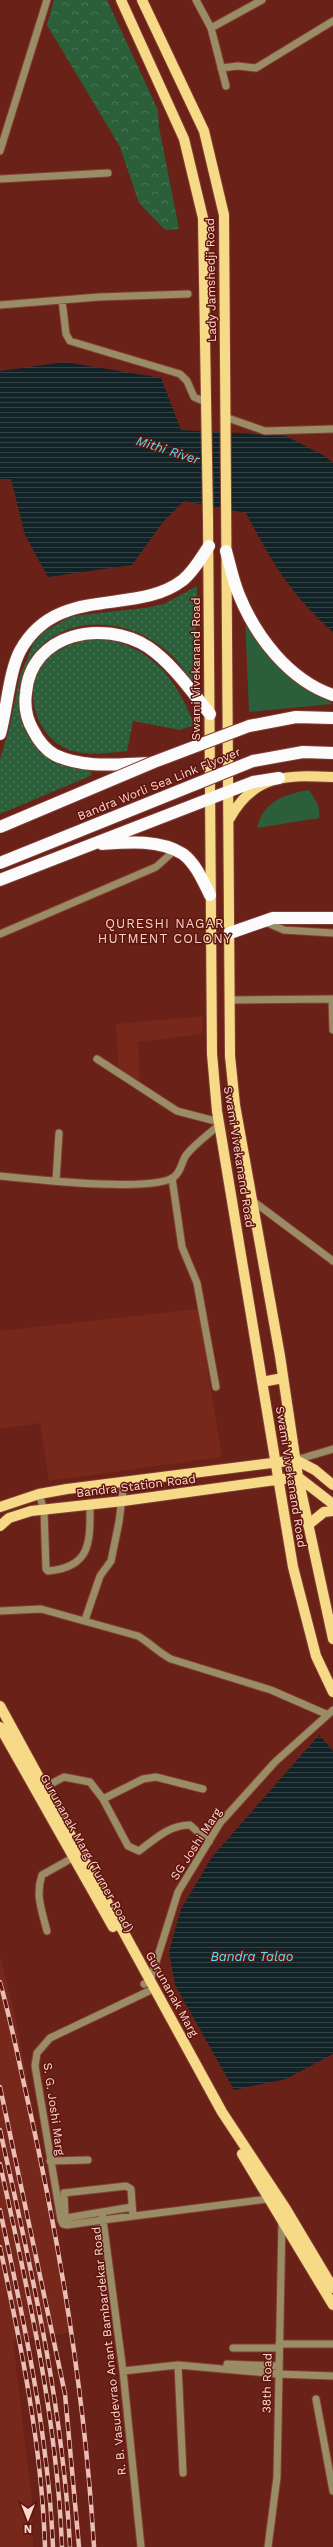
<svg xmlns="http://www.w3.org/2000/svg" width="333" height="2547" font-family="'Work Sans',sans-serif">
  <style>
    .built { fill: #78271b }
    .grass { fill: #2b5f3a }
    .park { fill: url(#park-crowns) }
    .garden { fill: url(#garden-dots) }
    .water { fill: url(#water-rules) }
    .lines { fill: none; stroke-linecap: round; stroke-linejoin: round }
    .minor-casing { stroke: #813e35; stroke-width: 9 }
    .major-casing { stroke: #813e35; stroke-width: 12 }
    .highway-casing { stroke: #813e35; stroke-width: 14 }
    .minor { stroke: #9a8c65; stroke-width: 7 }
    .major { stroke: #f7da87; stroke-width: 10 }
    .highway { stroke: #fbfbfb; stroke-width: 12 }
    .rail-casing { stroke: #e8beb6; stroke-width: 4.5 }
    .rail { stroke: #5e150c; stroke-width: 3; stroke-dasharray: 9; stroke-linecap: butt }
    .highway-bridge-casing { stroke: #813e35; stroke-width: 14; stroke-linecap: butt }
    .highway-bridge { stroke: #fbfbfb; stroke-width: 12 }
    .labels { text-anchor: middle; dominant-baseline: central; stroke-width: 3; stroke-linejoin: round; paint-order: stroke }
    .street-label { font-size: 12px; fill: #fcd7d0; stroke: #5e150c }
    .water-label { font-size: 13px; font-style: italic; fill: #53e4fd; stroke: #5e150c }
    .neighbourhood-label { font-size: 13px; letter-spacing: 1px; fill: #f8d3cc; stroke: #5e150c }
  </style>
  <defs>
    <pattern id="park-crowns" width="20" height="18" patternUnits="userSpaceOnUse"><rect width="20" height="18" fill="#2b5f3a"/><path d="M2 6a3 3 0 1 1 6 0M12 15a3 3 0 1 1 6 0" fill="none" stroke="#4b7555"/></pattern>
    <pattern id="garden-dots" width="8" height="8" patternUnits="userSpaceOnUse"><rect width="8" height="8" fill="#2b5f3a"/><path d="M2 2h.1M6 6h.1" fill="none" stroke="#4b7555" stroke-width="1.8" stroke-linecap="round"/></pattern>
    <pattern id="water-rules" width="6" height="5" patternUnits="userSpaceOnUse"><rect width="6" height="5" fill="#112327"/><path d="M0 2.5h6" fill="none" stroke="#354245"/></pattern>
  </defs>
  <rect width="100%" height="100%" fill="#6a2117"/>
  <!-- built -->
  <path class="built" d="M203,1016L202,1034L138,1042L140,1085L119,1072L116,1024Z
    M198,1309L222,1457L49,1481L40,1423L0,1429V1331Z
    M0,1956L14,2011L75,2332L13,2341L32,2500L33,2547H0Z"/>
  <!-- grass -->
  <path class="grass" d="M245,617C260,643 274,667 299,684C309,691 325,697 333,704L249,712Z
    M309,790C315,799 321,807 319,818L257,828C263,802 284,794 309,790Z"/>
  <!-- park -->
  <path class="park" d="M54,0H107L158,110L159,127L179,229L165,230L139,203L120,147L47,25Z"/>
  <!-- garden -->
  <path class="garden" d="M197,586L195,688C188,676 181,664 170,654C136,621 77,612 41,646C25,662 17,681 19,704C20,722 26,737 40,749C54,761 70,769 89,769L92,774L90,776L0,814V759L9,730L20,675L33,644L43,632L72,616L144,608L164,604Z
    M98,638C150,645 177,678 194,725L180,730L133,721L127,751C110,753 89,756 72,751C34,739 19,684 50,656C63,645 81,641 98,638Z"/>
  <!-- water -->
  <path class="water" d="M65,362L161,378L181,430L286,436L325,456L333,463V632C290,594 272,562 246,513L184,501L163,522L132,565L48,577L25,535L11,479H0V371Z
    M319,1735L333,1751V2054L286,2079L234,2090L175,1985L169,1952L181,1909L212,1857Z"/>
  <g class="lines">
    <!-- minor casing -->
    <g class="minor-casing">
      <path id="minor" d="M196,0L211,28L226,86
        M211,28L262,0
        M221,68L238,66L256,68L333,21
        M0,151L47,0
        M0,179L108,173
        M62,300L66,334L70,341L180,374L187,381L194,397L206,402
        M0,305L99,297L188,294
        M225,417L265,431L333,429
        M263,921L284,930L333,933
        M0,934L156,867L174,851
        M229,1000L332,999L333,1030
        M97,1059L177,1111L219,1122
        M0,1176C31,1179 152,1193 174,1177C182,1171 181,1161 187,1154C196,1143 209,1134 219,1125
        M172,1178L182,1247L197,1283L216,1387
        M56,1181L59,1133
        M253,1201L333,1261
        M296,1460L333,1449
        M39,1494L44,1510L46,1569L48,1571C92,1567 90,1541 90,1505
        M0,1611L41,1609L138,1636C150,1643 158,1652 171,1659L271,1690L326,1714
        M85,1620L100,1576L111,1561L119,1522L124,1482
        M45,1787L64,1777L90,1782L103,1799L128,1846L139,1851C155,1839 169,1825 190,1825L209,1842
        M103,1799L143,1779L156,1777L203,1789
        M47,1931C42,1911 35,1895 42,1875L74,1857
        M144,1984L150,1981L178,1892L220,1823L275,1762L333,1710
        M50,2161L88,2160
        M102,2212L103,2220L67,2225L63,2224L61,2220L35,2066L37,2053L50,2038L149,1991
        M65,2215L64,2193L126,2186L131,2189L133,2216
        M66,2218L132,2207
        M279,2344H333
        M233,2348H279
        M227,2364L278,2366
        M178,2365L183,2473
        M123,2371L178,2365L278,2374L333,2376
        M316,2399L333,2491
        M141,2547L123,2371L103,2220L268,2199
        M268,2547L277,2477L282,2220"/>
    </g>
    <!-- major casing -->
    <g class="major-casing">
      <path id="major" d="M121,0L184,139L203,218L208,519L212,1054L217,1111L293,1567L316,1656L333,1692
        M142,0L204,131L224,215L230,1056L235,1105L280,1356L298,1477L333,1639
        M230,818C254,774 287,775 333,777
        M262,1382L283,1378
        M296,1460L315,1470L333,1485
        M0,1507L39,1494L67,1489L296,1460
        M308,1525L324,1512L333,1511
        M0,1526L9,1518L31,1511L123,1501L298,1477L333,1504
        M0,1706L222,2112L286,2209L333,2288
        M0,1727L113,1927
        M242,2154L333,2305"/>
    </g>
    <!-- highway casing -->
    <g class="highway-casing">
      <path id="highway" d="M226,551C230,565 233,581 239,595C256,637 289,680 333,695
        M0,734C7,709 9,672 20,651C57,583 135,617 183,580C194,571 201,558 209,546
        M151,763C119,764 85,769 55,755C46,750 38,740 33,730C26,718 24,707 26,693C31,632 104,619 148,647C173,664 191,691 210,714
        M102,844C127,842 160,839 183,854C196,864 203,881 210,895
        M0,880L253,782L279,778
        M230,933L273,918H333"/>
    </g>
    <!-- minor -->
    <use href="#minor" class="minor"/>
    <!-- major -->
    <use href="#major" class="major"/>
    <!-- highway -->
    <use href="#highway" class="highway"/>
    <!-- rail casing -->
    <g class="rail-casing">
      <path id="rail" d="M0,1982C11,2021 19,2062 28,2102C61,2249 85,2397 94,2547
        M0,2087L65,2394L79,2547
        M0,2130C31,2268 63,2406 70,2547
        M0,2164C28,2290 57,2418 62,2547
        M0,2210C24,2321 48,2433 53,2547
        M0,2247C21,2345 42,2447 45,2547"/>
    </g>
    <!-- rail -->
    <use href="#rail" class="rail"/>
    <!-- highway-bridge casing -->
    <g class="highway-bridge-casing">
      <path id="highway-bridge" d="M0,827L154,762L249,726L296,717L333,718
        M0,863L253,761L303,752L333,753"/>
    </g>
    <!-- highway-bridge -->
    <use href="#highway-bridge" class="highway-bridge"/>
  </g>
  <g class="labels">
    <!-- street labels -->
    <g class="street-label">
      <text transform="translate(211 280) rotate(-91)">Lady Jamshedji Road</text>
      <text transform="translate(196 669) rotate(-90)">Swami Vivekanand Road</text>
      <text transform="translate(159 784) rotate(-22)">Bandra Worli Sea Link Flyover</text>
      <text transform="translate(239 1157) rotate(81)">Swami Vivekanand Road</text>
      <text transform="translate(291 1477) rotate(81)">Swami Vivekanand Road</text>
      <text transform="translate(136 1486) rotate(-7)">Bandra Station Road</text>
      <text transform="translate(196 1844) rotate(-57)">SG Joshi Marg</text>
      <text transform="translate(87 1853) rotate(61)">Gurunanak Marg (Turner Road)</text>
      <text transform="translate(172 1994) rotate(61)">Gurunanak Marg</text>
      <text transform="translate(54 2109) rotate(82)">S. G. Joshi Marg</text>
      <text transform="translate(109 2351) rotate(-96)">R. B. Vasudevrao Anant Bambardekar Road</text>
      <text transform="translate(267 2383) rotate(-89)">38th Road</text>
    </g>
    <!-- water labels -->
    <g class="water-label">
      <text transform="translate(168 450) rotate(18)">Mithi River</text>
      <text x="252" y="1956">Bandra Talao</text>
    </g>
    <!-- neighbourhood labels -->
    <g class="neighbourhood-label">
      <text x="165" y="923">QURESHI NAGAR<tspan x="165" dy="15">HUTMENT COLONY</tspan></text>
    </g>
  </g>
  <!-- north arrow -->
  <g transform="translate(28 2519) rotate(180)" stroke="#5e150c" stroke-width="3" paint-order="stroke">
  <path d="M0-3L7 15L0 10L-7 15Z" fill="#fcd7d0"/>
  <text y="-6" font-size="11" font-weight="bold" text-anchor="middle" fill="#fcd7d0">N</text>
  </g>
</svg>
